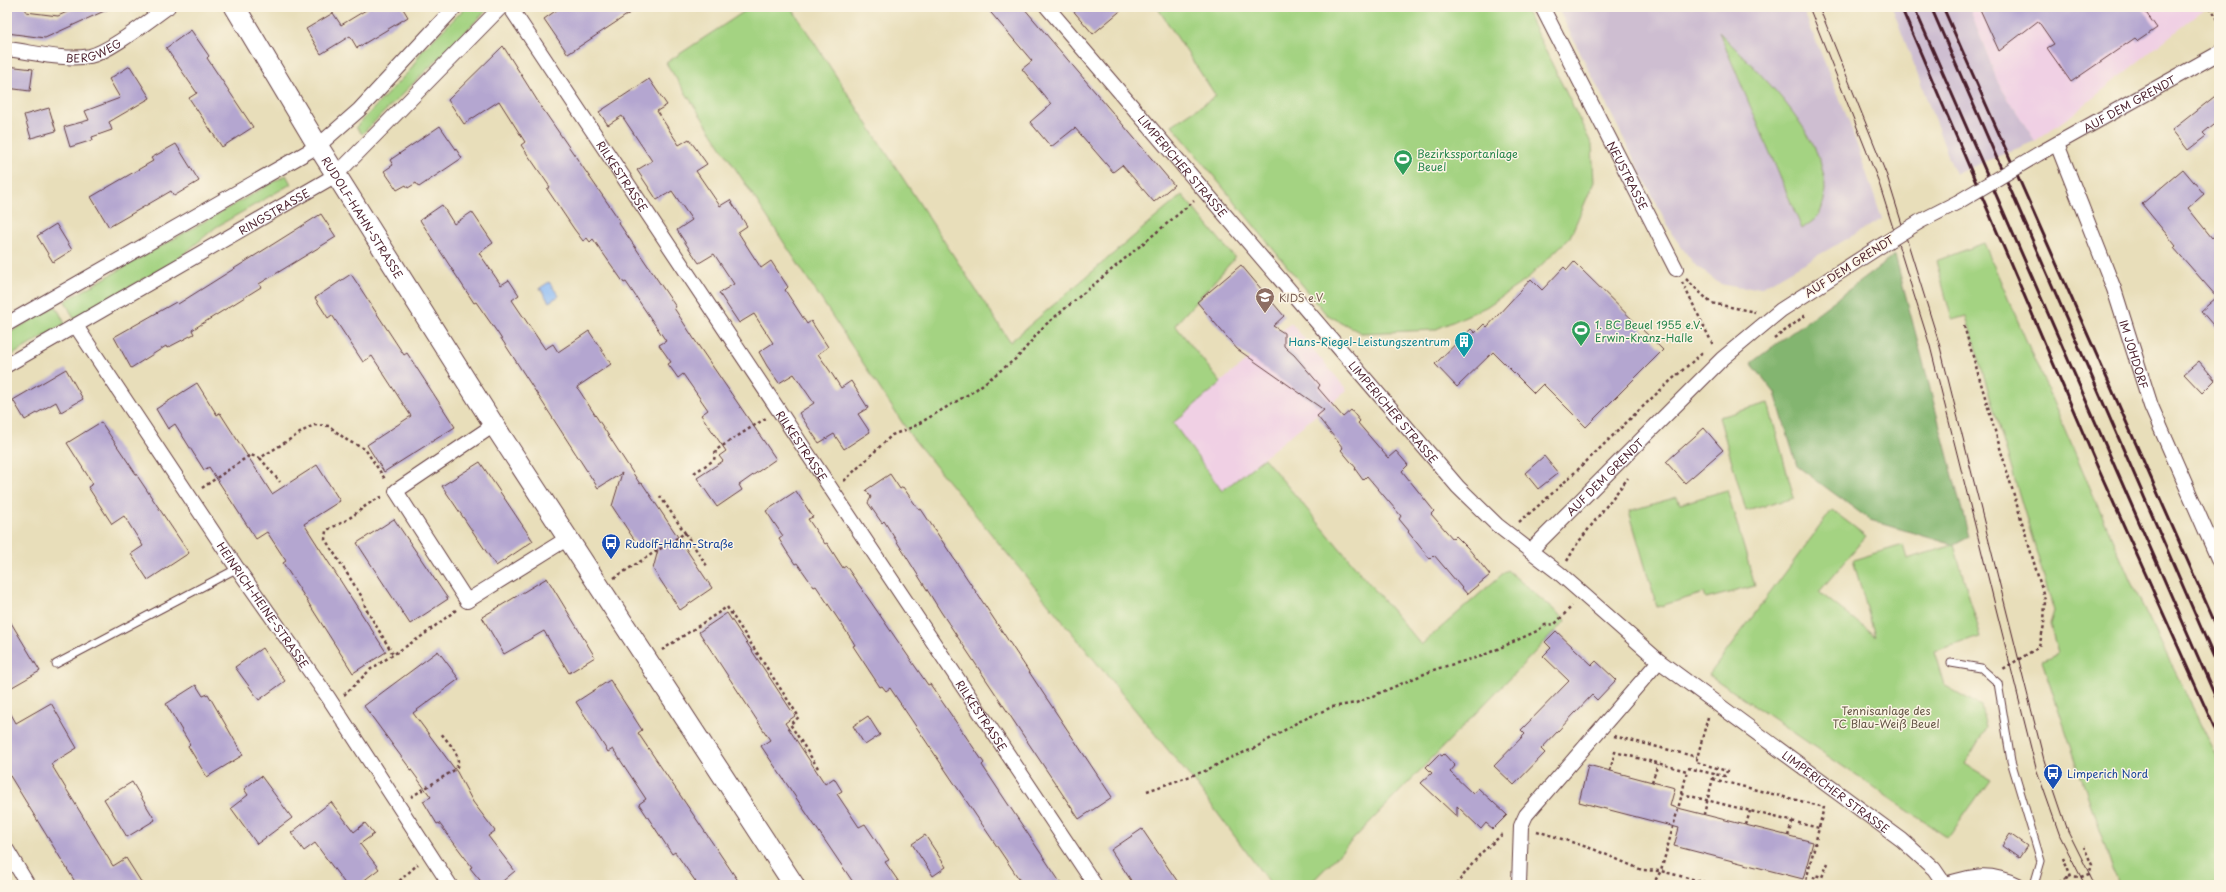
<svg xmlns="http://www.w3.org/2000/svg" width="2226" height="892" font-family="'Playpen Sans',sans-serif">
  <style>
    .built { fill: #f0d0e4 }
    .industrial { fill: #cebed1; fill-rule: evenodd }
    .green { fill: #a4d382; stroke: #777956 }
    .forest { fill: #83b570; stroke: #666a4e }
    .water { fill: #8abaf6; stroke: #6a6c90 }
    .building { fill: #b4a6d0 }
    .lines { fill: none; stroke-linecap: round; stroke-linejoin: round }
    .lane-casing { stroke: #623c40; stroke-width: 9 }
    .street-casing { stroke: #623c40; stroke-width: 16 }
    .secondary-casing { stroke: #623c40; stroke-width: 22 }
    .path { stroke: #623c40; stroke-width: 2.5; stroke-dasharray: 3 3; stroke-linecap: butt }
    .lane { stroke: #fff; stroke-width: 7 }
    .street { stroke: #fff; stroke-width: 14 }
    .secondary { stroke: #fff; stroke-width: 20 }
    .tram { stroke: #4a1f2b; stroke-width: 1 }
    .rail { stroke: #4a1f2b; stroke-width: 3 }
    .street-bridge-casing { stroke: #623c40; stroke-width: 16; stroke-linecap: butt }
    .street-bridge { stroke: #fff; stroke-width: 14 }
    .labels { text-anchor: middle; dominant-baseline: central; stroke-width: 3; stroke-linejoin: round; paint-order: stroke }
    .street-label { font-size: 11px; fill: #4a1f2b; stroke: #fcf5e5 }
    .leisure-label { font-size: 11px; fill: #27864d; stroke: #fcf5e5; text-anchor: start }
    .education-label { font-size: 11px; fill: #785e54; stroke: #fcf5e5; text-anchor: start }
    .culture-label { font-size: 11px; fill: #0d838f; stroke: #fcf5e5; text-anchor: end }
    .transit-label { font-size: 11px; fill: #164399; stroke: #fcf5e5; text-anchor: start }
    .park-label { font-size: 11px; fill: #655545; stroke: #fcf5e5 }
  </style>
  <rect width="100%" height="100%" fill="#fcf5e5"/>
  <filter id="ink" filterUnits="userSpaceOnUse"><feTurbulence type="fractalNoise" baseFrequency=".025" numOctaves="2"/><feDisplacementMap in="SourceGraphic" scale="8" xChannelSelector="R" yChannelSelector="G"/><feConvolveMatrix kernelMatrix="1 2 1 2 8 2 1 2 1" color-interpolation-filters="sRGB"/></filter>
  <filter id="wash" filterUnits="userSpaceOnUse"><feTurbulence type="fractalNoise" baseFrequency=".012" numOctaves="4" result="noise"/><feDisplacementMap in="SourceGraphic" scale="16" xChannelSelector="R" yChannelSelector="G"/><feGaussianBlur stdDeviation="0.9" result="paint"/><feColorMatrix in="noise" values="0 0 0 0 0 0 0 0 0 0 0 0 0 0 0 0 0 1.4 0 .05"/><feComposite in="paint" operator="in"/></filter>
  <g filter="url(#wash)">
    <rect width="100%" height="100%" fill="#e8deba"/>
    <!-- built -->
    <path class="built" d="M1969,7H2211L2200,12L2073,114L2035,141L1998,83Z
      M1291,323L1347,390L1222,491L1172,423Z"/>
    <!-- industrial -->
    <path class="industrial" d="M1557,7H1802L1849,122L1882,219L1762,287L1742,288L1720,284L1694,264L1672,234ZM1767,81L1800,122L1812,142L1820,160L1823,196L1819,214Z
      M1892,7H1969L1998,83L2035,141L1955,174Z"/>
    <!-- green -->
    <path class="green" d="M466,7H490L362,134L356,127L411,69L422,51Z
      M751,7H791L1010,342L1182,195L1235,258L1175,325L1221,383L1173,423L1222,491L1264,458L1421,645L1507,570L1566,620L1309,885H1271L1195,783L911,436L666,63Z
      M1157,7H1524L1592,145L1594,182L1570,237L1526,280L1486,307L1434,330L1361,333L1326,314L1172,125L1216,96Z
      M1719,32C1757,71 1847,151 1820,213C1817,219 1807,225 1802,229Z
      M286,175L291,184L216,227L178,259L74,319L65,301Z
      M1984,243L2131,582L2219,761V885H2118L2042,661L2058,654L2050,624L2054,611L1966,316L1952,320L1936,261Z
      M56,306L65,324L7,358V334Z
      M1768,403L1794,498L1746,511L1719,417Z
      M1727,490L1755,586L1706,599L1704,593L1657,607L1629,511L1677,497L1680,504Z
      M1832,510L1866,536L1819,592L1875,636L1853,560L1903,545L1907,559L1954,545L1981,637L1934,651L1944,685L1981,706L1986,728L1965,764L1990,779L1948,838L1709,675Z"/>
    <!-- forest -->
    <path class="forest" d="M1895,255L1969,537L1954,545L1870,520L1797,466L1775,393L1751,363Z"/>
    <!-- water -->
    <path class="water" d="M549,282L559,296L549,302L540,288Z"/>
    <g id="blocks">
      <!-- building -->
      <path class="building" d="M8,7H26V12L58,16L78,7H113L45,38L7,33Z
        M371,7H402L408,17L357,48L350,36L321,54L306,29L333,13L341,25Z
        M561,7H639L568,54L544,19Z
        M986,7H1023L1174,185L1154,202L1122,165L1113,172L1075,128L1051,147L1030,122L1051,104L1022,69L1032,61Z
        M1070,7H1125L1093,34Z
        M1979,7H2142L2157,28L2138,41L2135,38L2071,82L2047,48L2054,44L2038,21L1999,51Z
        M191,30L209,56L207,58L253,127L222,147L189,98L197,93L166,48Z
        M503,46L542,108L620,221L618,222L676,307L674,308L698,345L776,459L739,485L742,490L717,507L697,478L723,461L719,456L726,451L701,415L708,410L683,374L678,378L668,364L671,362L659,345L666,341L626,282L624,283L593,239L590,242L587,238L583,241L574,229L547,189L550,187L521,145L525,142L499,101L464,124L448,100Z
        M7,66L33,69L30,91L7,88Z
        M130,66L150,98L109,122L112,130L92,137L93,140L70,147L64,127L89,120L85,111L120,98L109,79Z
        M649,79L667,105L657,111L679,145L689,139L707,164L696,171L720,206L730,200L747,226L738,232L750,251L761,268L771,261L788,287L785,290L807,324L811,321L828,347L818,354L830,371L841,388L851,381L868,408L858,414L870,432L844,449L834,434L819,443L799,413L814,403L794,374L779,383L767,366L759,352L773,343L754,314L739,323L719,293L734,284L714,254L699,263L688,247L677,230L692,220L672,191L657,200L637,170L652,161L622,116L608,125L599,112Z
        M2219,93V120L2203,133L2206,136L2188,150L2172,130Z
        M49,108L56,131L31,138L24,115Z
        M440,126L462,158L419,187L416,183L408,188L406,185L397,190L384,171L393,165L390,160Z
        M176,144L199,181L174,196L171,191L109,227L91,197L153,161L151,158Z
        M2183,169L2204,194L2188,208L2212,238L2219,231V332L2201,311L2217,297L2174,248L2176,246L2142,204Z
        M442,205L454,224L472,212L493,243L479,253L501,285L509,280L519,295L512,300L545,349L553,344L558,352L589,331L611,364L577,387L640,484L642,483L712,588L680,610L653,569L658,550L637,544L612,506L622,473L598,488L497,332L476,302L474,303L420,220Z
        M321,214L336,237L259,284L261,287L192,330L194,334L167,348L166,346L131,368L114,337L176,302L178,304Z
        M56,224L72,250L53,262L37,236Z
        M1574,262L1663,350L1586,427L1543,384L1534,393L1493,352L1457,387L1435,364L1471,329L1475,333L1484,324L1487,327L1531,279L1542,290L1564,267L1567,270Z
        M1241,265L1284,316L1273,326L1284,333V346L1288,350L1294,355L1320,385L1318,388L1343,417L1351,410L1360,421L1358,423L1388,458L1396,451L1408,465L1402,471L1434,511L1431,514L1453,539L1456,536L1468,548L1490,575L1467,594L1434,555L1430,559L1408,532L1409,531L1399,519L1401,516L1367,476L1363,480L1355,469L1356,468L1341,450L1343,448L1317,416L1324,410L1237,349L1197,302Z
        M351,274L404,355L407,353L455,427L384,472L367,445L411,416L372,356L363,362L332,315L328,318L315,298Z
        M2199,361L2215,380L2202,393L2184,374Z
        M66,369L83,399L61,412L56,402L25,420L13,400Z
        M197,383L217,415L220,413L272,494L317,465L340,501L304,524L386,652L353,673L283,563L286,561L267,532L256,539L209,467L204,470L175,424L168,429L156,409Z
        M101,422L189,553L148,580L131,554L143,546L124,516L112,524L88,487L93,484L67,443Z
        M1704,428L1723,450L1685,483L1666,462Z
        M1544,456L1558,473L1538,489L1525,473Z
        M480,462L533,541L496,566L442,486Z
        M890,474L900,489L903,487L919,510L921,509L1112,797L1079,819L941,612L884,521L882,523L868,503L871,497L866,490Z
        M796,491L813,517L808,519L825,544L827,543L843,568L846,566L928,685L930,684L984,763L982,765L1062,885H1023L890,688L886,691L882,686L880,687L853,646L855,645L852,640L816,586L814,587L797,563L795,564L787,552L779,539L783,536L766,511Z
        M394,519L448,599L410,624L357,543Z
        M547,578L595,657L569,673L544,631L504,654L482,617Z
        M727,613L795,716L785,723L825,784L834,778L842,791L837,794L859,827L865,824L889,860L885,862L901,885H855L761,746L770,740L699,632Z
        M7,616L40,671L7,690Z
        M1556,631L1592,665L1596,661L1616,680L1597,700L1592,695L1541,749L1545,753L1514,785L1494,766L1525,734L1521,730L1569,681L1543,656L1551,648L1545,642Z
        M262,648L285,681L259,700L235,667Z
        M438,651L459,679L413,713L457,772L473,802L495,831L488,836L515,871L498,885H484L470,868L472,867L439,823L437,824L423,801L431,797L364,706Z
        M610,680L642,730L638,733L741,885H698L675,852L672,854L639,804L646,799L613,749L608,752L576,702Z
        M196,685L203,696L208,694L243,755L207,777L188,746L190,744L166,704Z
        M51,703L77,748L51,764L113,866L126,858L143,885H77L7,771V707L16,723Z
        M868,716L880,735L865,745L853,726Z
        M1439,754L1442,756L1444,754L1455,766L1450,772L1473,794L1478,788L1507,815L1493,829L1486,823L1481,829L1457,806V817L1421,783L1432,773L1426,767Z
        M1588,765L1675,788L1670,806L1813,842L1803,879L1674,846L1679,828L1579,802Z
        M261,776L292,818L257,844L231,808L248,795L244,789Z
        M132,782L155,820L127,837L104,799Z
        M331,802L354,832L365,823L374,834L360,844L379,869L358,885H346L315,843L304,851L291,833Z
        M1142,829L1169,869L1180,885H1134L1111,850Z
        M2010,834L2027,846L2019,858L2002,846Z
        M925,835L946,867L933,876L912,844Z"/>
    </g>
  </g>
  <g filter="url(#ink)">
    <use href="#blocks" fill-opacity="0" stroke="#623c40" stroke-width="1"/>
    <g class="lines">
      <!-- lane casing -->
      <g class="lane-casing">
        <path id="lane" d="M1951,663L1981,668L1998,683L2011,761L2041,861L2034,885
          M56,664L238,568"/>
      </g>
      <!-- street casing -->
      <g class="street-casing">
        <g id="street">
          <path id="s1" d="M510,7L1095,885"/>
          <path id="s2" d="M1047,7L1458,487L1497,525L1559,573L1659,661L1902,840L1934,869L1945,885"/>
          <path id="s3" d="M1542,7L1676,269"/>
          <path id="s4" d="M7,49C33,52 64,61 90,56C111,51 149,20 168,7"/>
          <path id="s5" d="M2057,144L2114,289L2151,406L2219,561"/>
          <path id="s6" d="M2040,153L2219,53"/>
          <path d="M1919,222L1958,202"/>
          <path d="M7,324L318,146L359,110L455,7"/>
          <path id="s7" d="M76,326L235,565L328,697L450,885"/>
          <path id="s8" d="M7,365L336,175L501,7"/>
          <path d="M494,425L396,491L467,601L568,538"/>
          <path id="s9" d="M1531,550L1722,359L1781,310L1882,245"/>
          <path d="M7,850L28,885"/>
          <path d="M1519,884L1521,826L1526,815L1659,661"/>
          <path d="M1945,884C1973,876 1989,871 2017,885"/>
        </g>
      </g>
      <!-- secondary casing -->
      <g class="secondary-casing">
        <g id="secondary">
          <path id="s10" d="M235,7L318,146L494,425L794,885"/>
        </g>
      </g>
      <!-- path -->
      <path class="path" d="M2210,7L2219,21
        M1686,279L1711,303L1755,312
        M1682,282L1713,345
        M1964,326L2045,600L2044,625L2039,647L2003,669L2002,671
        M1774,339L1807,314
        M260,458L280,482
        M694,473L714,460L716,450L766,418
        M844,481L892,435L913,427L974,391L1018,357L1044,326L1194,201
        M202,488L250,455L260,458L308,428L314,425L329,426L348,441L365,449L385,479
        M660,496L685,533
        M382,497C365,504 362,510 348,519C341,524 333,526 326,531L325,539L362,597L366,609L393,654
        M1519,522C1584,469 1639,405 1704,352
        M1567,561L1577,544L1628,478
        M614,578L685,533L707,566
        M662,650L727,607L799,717L790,724L818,768
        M344,695L371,669L422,636L456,610
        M1708,717L1696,762L1727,771L1725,776L1714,774
        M1614,736L1697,757
        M1688,768L1714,774L1704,814
        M1610,771L1615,752L1687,771L1682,794
        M1713,779L1824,807L1819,828
        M1652,782L1658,764
        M1147,791L1205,771L1232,757L1253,749L1298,722L1332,707L1356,703L1436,669L1482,656L1537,631L1545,625L1555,624L1572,606
        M411,797L456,769C463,755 449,744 441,733
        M1746,825L1750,811
        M1537,831L1593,849L1642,870L1661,871L1715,885
        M1788,836L1792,822
        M2063,857L2071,876
        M2067,877L2071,885
        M395,885L418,864
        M1456,885L1480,854L1504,833
        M1660,885L1656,879L1661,871L1682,794L1819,828L1805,885
        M1812,885L1815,875L1822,877L1828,863
        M2053,885L2071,876L2081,877L2089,874L2092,865L2084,847"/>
      <!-- lane -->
      <use href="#lane" class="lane"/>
      <!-- street -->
      <use href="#street" class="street"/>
      <!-- secondary -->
      <use href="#secondary" class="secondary"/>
      <!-- tram -->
      <path class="tram" d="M1809,7L1878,180L1930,346L2036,768L2060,836L2085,885
        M1819,7L1887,176L1939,343L2044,760L2068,831L2095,885"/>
      <!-- rail -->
      <path class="rail" d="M1901,7L2098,468L2219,738
        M1914,7L2219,705
        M1931,7L2219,669
        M1943,7L2219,632"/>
      <!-- street-bridge casing -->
      <g class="street-bridge-casing">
        <path id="street-bridge" d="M1958,202L2040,153
          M1882,245L1919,222"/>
      </g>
      <!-- street-bridge -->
      <use href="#street-bridge" class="street-bridge"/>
    </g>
  </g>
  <!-- icons -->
  <defs>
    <g id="stadium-pin" transform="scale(1)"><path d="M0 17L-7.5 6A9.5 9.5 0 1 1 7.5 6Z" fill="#2e9e5b" stroke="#fcf5e5"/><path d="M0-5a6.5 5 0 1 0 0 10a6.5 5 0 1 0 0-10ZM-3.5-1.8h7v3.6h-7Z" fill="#fff"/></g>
    <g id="school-pin" transform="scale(1)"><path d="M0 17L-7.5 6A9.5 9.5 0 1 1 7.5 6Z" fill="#8d6e63" stroke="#fcf5e5"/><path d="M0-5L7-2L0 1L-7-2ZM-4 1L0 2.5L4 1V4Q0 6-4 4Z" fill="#fff"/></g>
    <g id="building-pin" transform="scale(1)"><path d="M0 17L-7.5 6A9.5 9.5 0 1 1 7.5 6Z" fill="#0f9aa8" stroke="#fcf5e5"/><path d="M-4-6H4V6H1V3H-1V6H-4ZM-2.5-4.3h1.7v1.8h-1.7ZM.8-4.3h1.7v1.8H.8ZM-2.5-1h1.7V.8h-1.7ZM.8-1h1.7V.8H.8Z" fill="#fff"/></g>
    <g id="bus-pin" transform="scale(1)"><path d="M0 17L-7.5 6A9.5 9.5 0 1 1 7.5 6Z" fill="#1a4fb4" stroke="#fcf5e5"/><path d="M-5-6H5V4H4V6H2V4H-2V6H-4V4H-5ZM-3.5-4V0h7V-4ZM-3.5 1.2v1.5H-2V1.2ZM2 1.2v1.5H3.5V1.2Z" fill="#fff"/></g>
  </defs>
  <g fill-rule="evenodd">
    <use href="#stadium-pin" x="1403" y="159"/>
    <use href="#school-pin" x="1265" y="297"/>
    <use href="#stadium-pin" x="1581" y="330"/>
    <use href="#building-pin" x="1464" y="341"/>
    <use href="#bus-pin" x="611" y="543"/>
    <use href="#bus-pin" x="2053" y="773"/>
  </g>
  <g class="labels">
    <!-- street labels -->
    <g class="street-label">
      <text stroke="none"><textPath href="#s4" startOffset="88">BERGWEG</textPath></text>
      <text stroke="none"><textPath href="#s6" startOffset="102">AUF DEM GRENDT</textPath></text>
      <text stroke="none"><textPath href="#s2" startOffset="209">LIMPERICHER STRASSE</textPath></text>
      <text stroke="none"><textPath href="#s3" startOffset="189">NEUSTRASSE</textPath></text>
      <text stroke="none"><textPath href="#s1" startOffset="203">RILKESTRASSE</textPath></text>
      <text stroke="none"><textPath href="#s8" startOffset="308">RINGSTRASSE</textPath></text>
      <text stroke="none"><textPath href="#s10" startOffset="246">RUDOLF-HAHN-STRASSE</textPath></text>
      <text transform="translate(1849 266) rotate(-33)">AUF DEM GRENDT</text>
      <text stroke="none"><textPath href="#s5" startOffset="224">IM JOHDORF</textPath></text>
      <text stroke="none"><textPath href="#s2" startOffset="533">LIMPERICHER STRASSE</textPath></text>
      <text stroke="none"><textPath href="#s1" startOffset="527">RILKESTRASSE</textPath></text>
      <text stroke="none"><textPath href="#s9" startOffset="104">AUF DEM GRENDT</textPath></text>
      <text stroke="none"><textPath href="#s7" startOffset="336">HEINRICH-HEINE-STRASSE</textPath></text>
      <text stroke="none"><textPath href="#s1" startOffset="851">RILKESTRASSE</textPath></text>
      <text stroke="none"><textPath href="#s2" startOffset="1118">LIMPERICHER STRASSE</textPath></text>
    </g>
    <!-- leisure labels -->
    <g class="leisure-label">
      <text x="1417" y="153">Bezirkssportanlage<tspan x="1417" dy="13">Beuel</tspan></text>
      <text x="1595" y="324">1. BC Beuel 1955 e.V.<tspan x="1595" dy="13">Erwin-Kranz-Halle</tspan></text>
    </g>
    <!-- education labels -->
    <g class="education-label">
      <text x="1279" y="297">KIDS e.V.</text>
    </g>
    <!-- culture labels -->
    <g class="culture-label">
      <text x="1450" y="341">Hans-Riegel-Leistungszentrum</text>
    </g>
    <!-- transit labels -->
    <g class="transit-label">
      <text x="625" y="543">Rudolf-Hahn-Straße</text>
      <text x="2067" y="773">Limperich Nord</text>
    </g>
    <!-- park labels -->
    <g class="park-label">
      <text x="1886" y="710">Tennisanlage des<tspan x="1886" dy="13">TC Blau-Weiß Beuel</tspan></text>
    </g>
  </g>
  <!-- margin -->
  <rect width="2226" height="892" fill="none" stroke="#fcf5e5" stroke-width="24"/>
</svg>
